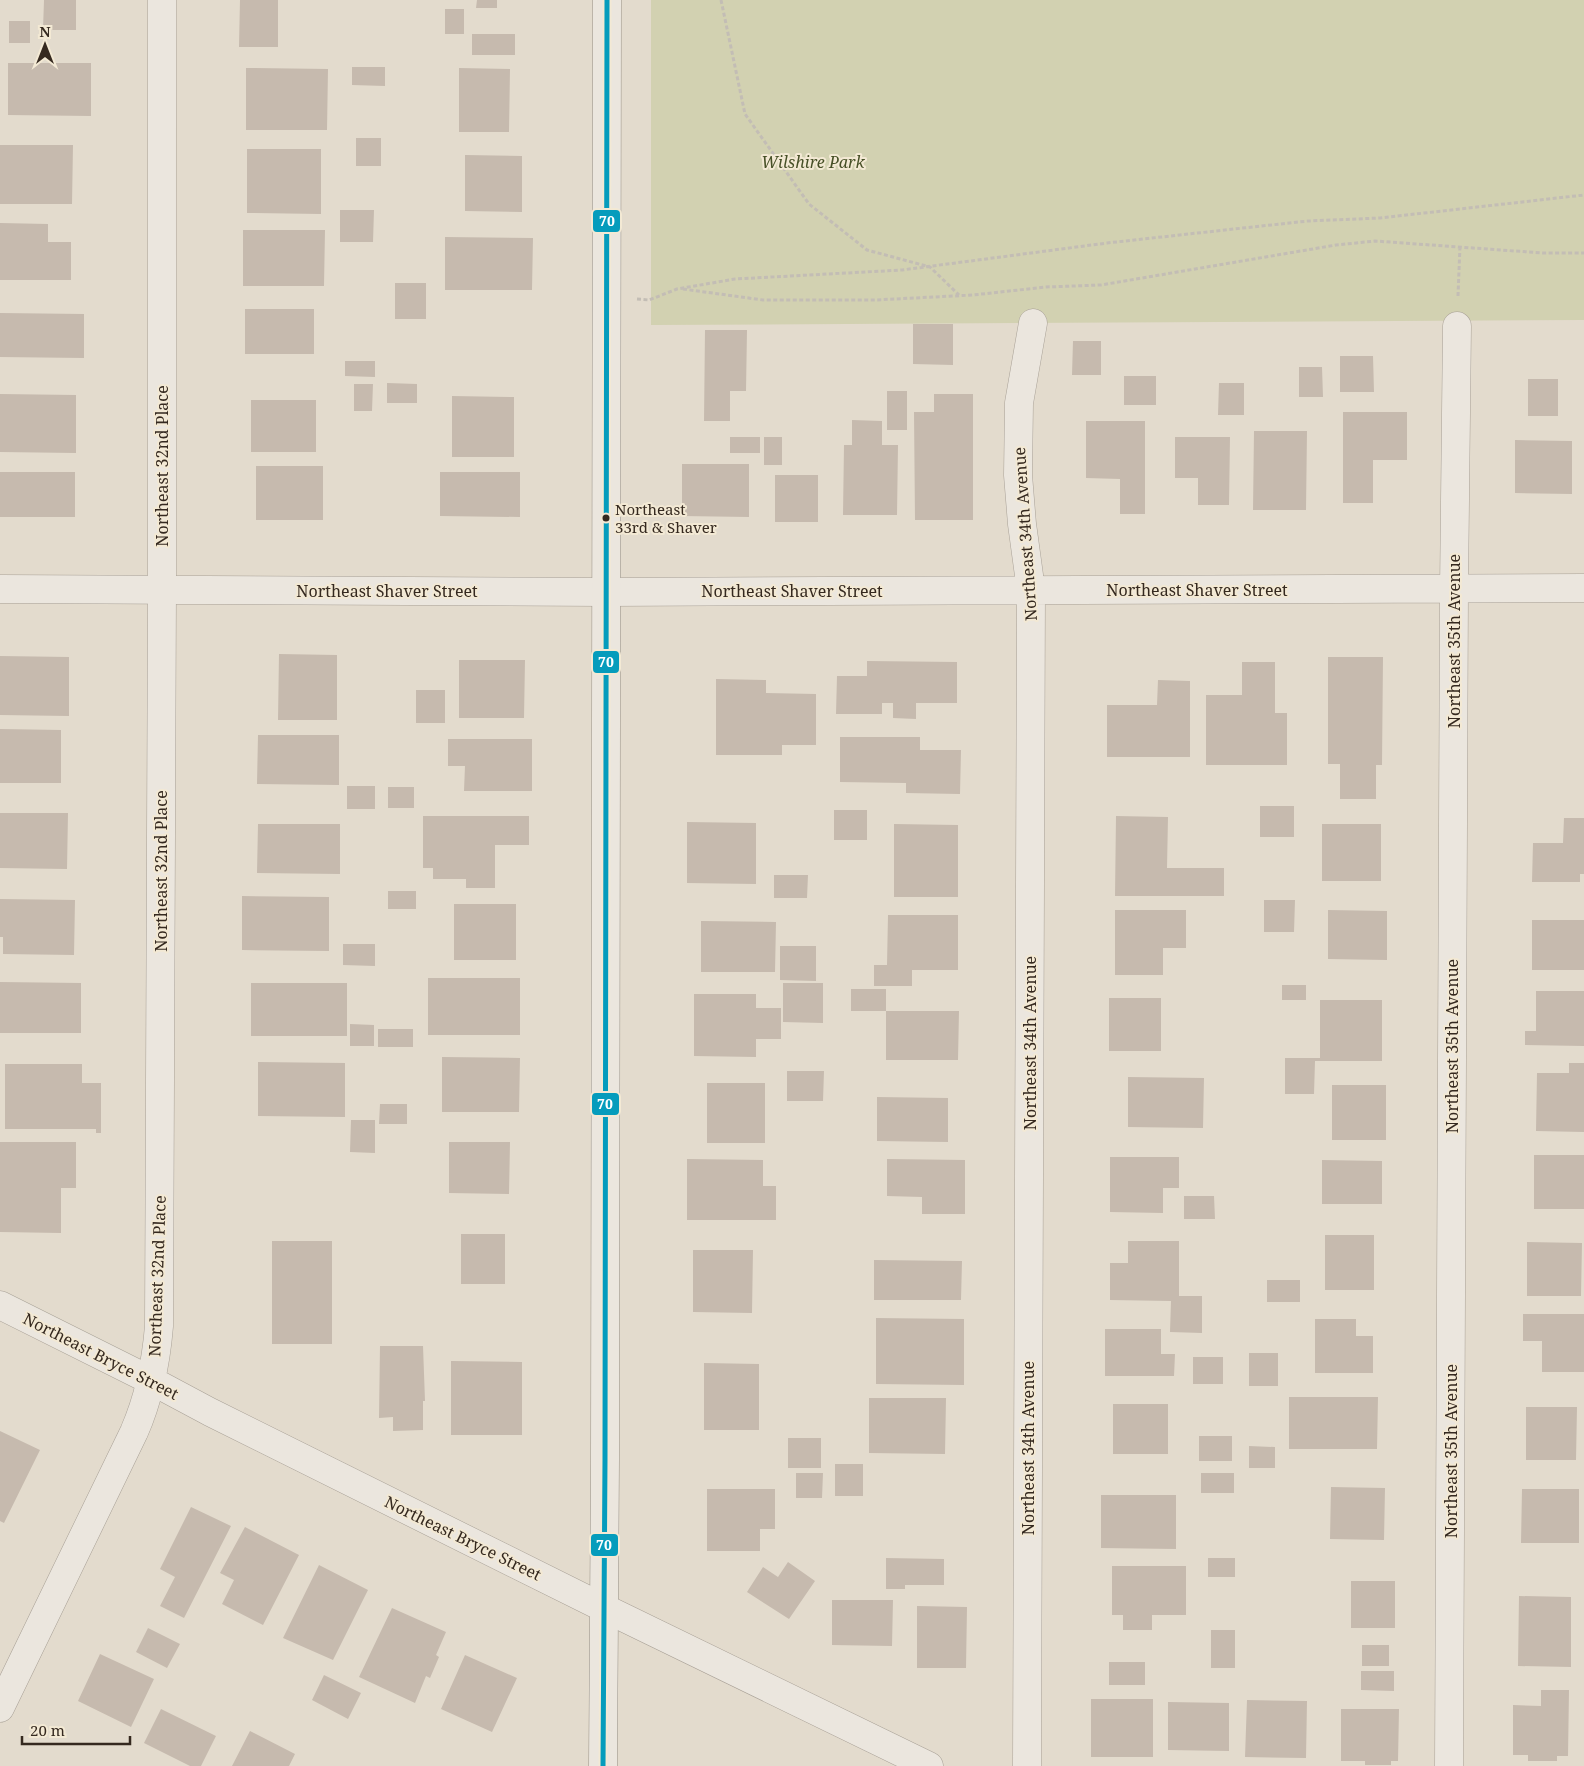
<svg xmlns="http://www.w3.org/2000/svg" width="1584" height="1766" font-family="'Noto Serif',serif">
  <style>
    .green { fill: #d2d1b1 }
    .building { fill: #c6baae }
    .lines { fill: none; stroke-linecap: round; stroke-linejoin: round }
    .minor-casing { stroke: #a8a096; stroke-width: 29 }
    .secondary-casing { stroke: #979086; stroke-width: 29 }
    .path { stroke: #c3bdb5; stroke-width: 3; stroke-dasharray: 4 2.5; stroke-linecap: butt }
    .minor { stroke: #ebe6de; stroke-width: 28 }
    .secondary { stroke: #ebe6de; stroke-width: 28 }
    .bus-1-casing { stroke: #f3e9d4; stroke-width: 9 }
    .bus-1 { stroke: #059cbc; stroke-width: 5 }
    .bus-dot { fill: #35291f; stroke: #f3e9d4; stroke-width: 2 }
    .labels { text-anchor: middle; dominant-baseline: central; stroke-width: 4; stroke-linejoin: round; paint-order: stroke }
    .bus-label { font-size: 15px; fill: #35291f; stroke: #f3e9d4; text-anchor: start }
    .park-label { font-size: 16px; font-style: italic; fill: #475027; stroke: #f3e9d4 }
    .street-label { font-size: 16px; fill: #35291f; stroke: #f3e9d4 }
    .line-badge { stroke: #f3e9d4; stroke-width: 2 }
    .badge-label { font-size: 14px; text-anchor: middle; font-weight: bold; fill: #fff }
  </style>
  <rect width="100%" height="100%" fill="#e3dbcd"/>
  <!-- green -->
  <path class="green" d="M651,0H1584V320L651,325Z"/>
  <!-- building -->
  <path class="building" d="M44,0H76V30H43Z
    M240,0H278V47H239Z
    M477,0H497V8H476Z
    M445,9H464V34H445Z
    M9,21H30V43H9Z
    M472,34H515V55H472Z
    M8,63H91V116L8,115Z
    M352,67H385V86L352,85Z
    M246,68L328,69L327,130H246Z
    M459,68L510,69L509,132H459Z
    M356,138H381V166H356Z
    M0,145H73L72,204H0Z
    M247,149H321V214L247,213Z
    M465,155L522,156V212L465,211Z
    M340,210H374L373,242H340Z
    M0,223L48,224V242H71V280H0Z
    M243,230H325L324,286H243Z
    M445,237L533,238L532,290H445Z
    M395,283H426V319H395Z
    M245,309H314V354H245Z
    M0,313L84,314V358L0,357Z
    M913,324H953V365L913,364Z
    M705,330H747L746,391H730V421H704Z
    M1073,341H1101V375H1072Z
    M1340,356H1373L1374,392H1340Z
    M345,361H375V377L345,376Z
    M1299,367H1322L1323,397H1299Z
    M1124,376H1156V405H1124Z
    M1528,379H1558V416H1528Z
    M387,383L417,384V403H387Z
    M1219,383H1244V415H1218Z
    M354,384H373L372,411H354Z
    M887,391H907V430H887Z
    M0,394L76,395V453L0,452Z
    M934,394H973V520H915L914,412H934Z
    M452,396L514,397V457H452Z
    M251,400H316V452H251Z
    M1343,412H1407V460H1373V503H1343Z
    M852,420L882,421V445H898L897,515H843L844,445H852Z
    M1086,421H1145V514H1120V479L1086,478Z
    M1254,431H1307L1306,510H1253Z
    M730,437H760V453H730Z
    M764,437H782V465H764Z
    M1175,437H1230L1229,505H1198V478H1175Z
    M1515,440L1572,441V494L1515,493Z
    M682,464H749V517L682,516Z
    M256,466H323V520H256Z
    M0,472H75V517H0Z
    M440,472H520V517L440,516Z
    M775,475H818V522H775Z
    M279,654L337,655V720H278Z
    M0,656L69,657V716L0,715Z
    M1328,657H1383L1382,765H1376V799H1340V764H1328Z
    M459,660H525L524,718H459Z
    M867,661L957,662V703H916V719L893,718V703H882V714H836L837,676H867Z
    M1242,662H1275V713H1287V765H1206V695H1242Z
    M716,679L766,680V693L816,694V745H782V755H716Z
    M1158,680L1190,681V757H1107V705H1157Z
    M416,690H445V723H416Z
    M0,729L61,730V783H0Z
    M258,735H339V785L257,784Z
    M840,737H920V750H961L960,794L906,793V783L840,782Z
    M448,739H532V791H464L465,766H448Z
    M347,786H375V809H347Z
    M388,787H414V808H388Z
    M1260,806H1294V837H1260Z
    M834,810H867V840H834Z
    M0,813H68L67,869L0,868Z
    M423,816H529V845H495V888H466V879H433V868H423Z
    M1116,816L1168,817L1167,868H1224V896H1115Z
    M1564,818H1584V874H1580V882H1532L1533,843H1563Z
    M687,822L756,823V884L687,883Z
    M258,824H340V874L257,873Z
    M894,824L958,825V897H894Z
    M1322,824H1381V881H1322Z
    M774,875H808L807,898H774Z
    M388,891H416V909H388Z
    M242,896L329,897V951L242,950Z
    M0,899L75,900L74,955L3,954V937H0Z
    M1264,900H1295L1294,932H1264Z
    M454,904H516V960H454Z
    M1115,910H1186V948H1163V975H1115Z
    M1328,910L1387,911V960L1328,959Z
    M888,915H958V970H912V986H874V965H887Z
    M1532,920H1584V970H1532Z
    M701,921L776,922L775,972H701Z
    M343,944H375V966L343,965Z
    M780,946H816V981L780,980Z
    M428,978H520V1035H428Z
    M0,982L81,983V1033H0Z
    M251,983H347V1036H251Z
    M783,983H823V1023L783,1022Z
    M1282,985H1306V1000H1282Z
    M851,989H886V1011H851Z
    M1536,991H1584V1046L1525,1045V1031H1536Z
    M694,994H756V1008H781V1039H756V1057L694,1056Z
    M1109,998H1161V1051H1109Z
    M1320,1000H1382V1061H1315L1314,1094H1285V1058H1320Z
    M886,1011H959L958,1060H886Z
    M350,1024L374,1025V1046H350Z
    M378,1029H413V1047H378Z
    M442,1057L520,1058L519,1112H442Z
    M258,1062L345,1063V1117L258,1116Z
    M1569,1063H1584V1132L1536,1131L1537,1073H1569Z
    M5,1064H82V1083H101V1133H96V1129H5Z
    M787,1071H824L823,1101H787Z
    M1128,1077L1204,1078L1203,1128L1128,1127Z
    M707,1083H765V1143H707Z
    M1332,1085H1386V1140H1332Z
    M877,1097L948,1098V1142L877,1141Z
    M380,1104H407V1124H379Z
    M351,1120H375V1153L350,1152Z
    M0,1142H76V1188H61V1233L0,1232Z
    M449,1142H510L509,1194L449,1193Z
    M1534,1155H1584V1209H1534Z
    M1110,1157H1179V1188H1163V1213L1110,1212Z
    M687,1159L763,1160V1186H776V1220H687Z
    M887,1159L965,1160V1214H922V1197L887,1196Z
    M1322,1160L1382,1161V1204H1322Z
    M1184,1196H1214L1215,1219H1184Z
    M461,1234H505V1284H461Z
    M1325,1235H1374V1290H1325Z
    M272,1241H332V1344H272Z
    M1128,1241H1179V1296H1202V1333L1170,1332L1171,1301L1110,1300V1263H1128Z
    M1527,1242L1582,1243L1581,1296H1527Z
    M693,1250H753L752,1313L693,1312Z
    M874,1260L962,1261L961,1300H874Z
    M1267,1280H1300V1302H1267Z
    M1523,1314H1584V1372H1542V1341H1523Z
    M876,1318L964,1319V1385L876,1384Z
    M1315,1319H1356V1336H1373V1373H1315Z
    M1105,1329H1161V1354H1175L1174,1376H1105Z
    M380,1346H423L425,1401H423V1430L393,1431V1417L379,1418Z
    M1249,1353H1278V1386H1249Z
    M1193,1357H1223V1384H1193Z
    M451,1361L522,1362V1435H451Z
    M704,1363L759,1364V1430H704Z
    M1289,1397H1378L1377,1449H1289Z
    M869,1398H946L945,1454L869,1453Z
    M1113,1404H1168V1454H1113Z
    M1526,1407H1577L1576,1460H1526Z
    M0,1431L40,1450L4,1523L0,1521Z
    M1199,1436H1232V1461H1199Z
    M788,1438H821V1468H788Z
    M1249,1446L1275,1447V1468H1249Z
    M835,1464H863V1496H835Z
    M796,1473H823L822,1498H796Z
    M1201,1473H1234V1493H1201Z
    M1331,1487L1385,1488L1384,1540L1330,1539Z
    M707,1489H775V1529H760V1551H707Z
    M1522,1489H1579V1543H1521Z
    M1101,1495H1176V1549L1101,1548Z
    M191,1507L231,1526L184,1618L160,1606L175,1577L160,1569Z
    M245,1527L299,1555L263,1625L222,1604L234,1580L220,1573Z
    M886,1558L944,1559V1585H905V1589H886Z
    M1208,1558H1235V1577H1208Z
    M788,1562L815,1581L789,1619L747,1592L763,1567L778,1577Z
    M319,1565L368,1590L333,1660L283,1638Z
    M1112,1566H1186V1615H1152V1630H1123V1615H1112Z
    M1351,1581H1395V1628H1351Z
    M1519,1596L1571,1597V1667L1518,1666Z
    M832,1600H893L892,1646L832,1645Z
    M917,1606L967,1607L966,1668H917Z
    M392,1608L446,1632L436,1655L439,1657L430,1678L426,1676L415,1703L359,1677Z
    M148,1628L180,1644L167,1668L136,1652Z
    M1211,1630H1235V1668H1211Z
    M1362,1645H1389V1666H1362Z
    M100,1654L154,1679L131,1727L78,1701Z
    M465,1655L517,1678L492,1732L441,1709Z
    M1109,1662H1145V1685H1109Z
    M1361,1671H1394V1691L1361,1690Z
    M324,1675L361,1693L348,1719L312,1700Z
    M1541,1690H1569L1568,1756H1557V1761H1528V1755H1513V1705L1541,1706Z
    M1091,1699H1153V1757H1091Z
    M1247,1700L1307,1701L1306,1758L1245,1757Z
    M1168,1702L1229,1703V1751L1168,1750Z
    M161,1709L216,1736L201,1766H190L144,1743Z
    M1341,1709H1399L1398,1761H1391V1765H1365V1761H1341Z
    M250,1731L295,1754L289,1766H232Z"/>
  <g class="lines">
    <!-- minor casing -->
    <g class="minor-casing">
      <path id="minor" d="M0,589L606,592L1584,588
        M0,1305L152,1381L210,1412L604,1608L929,1766
        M0,1708L134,1432C149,1398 156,1363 159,1326L162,590V0
        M1027,1766L1031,590L1022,524L1018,475L1019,403L1033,323
        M1449,1766L1454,589L1457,326"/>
    </g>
    <!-- secondary casing -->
    <g class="secondary-casing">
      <path id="secondary" d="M603,1766L605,1460L607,0"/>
    </g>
    <!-- path -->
    <path class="path" d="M721,0L745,114L809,204L867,250L930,267L959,295
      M683,289L763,300H875L973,295L1046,287L1101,285L1336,245L1375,241L1543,253H1584
      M1458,296L1460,246
      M637,299L649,300L677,289L735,279L902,270L1107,243L1234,229L1308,221L1380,218L1584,195"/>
    <!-- minor -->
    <use href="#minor" class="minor"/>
    <!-- secondary -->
    <use href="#secondary" class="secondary"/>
    <!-- bus-1 casing -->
    <g class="bus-1-casing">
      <path id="bus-1" d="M603,1766L605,1460L607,0"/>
    </g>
    <!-- bus-1 -->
    <use href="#bus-1" class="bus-1"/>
  </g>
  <!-- markers -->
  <circle class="bus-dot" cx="606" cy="518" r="4.5"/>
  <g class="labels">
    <!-- bus labels -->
    <g class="bus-label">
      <text x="615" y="509">Northeast<tspan x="615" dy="18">33rd &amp; Shaver</tspan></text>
    </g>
    <!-- park labels -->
    <g class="park-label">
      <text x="813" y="162">Wilshire Park</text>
    </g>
    <!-- street labels -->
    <g class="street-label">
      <text transform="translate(162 466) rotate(-90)">Northeast 32nd Place</text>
      <text transform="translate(1025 534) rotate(-94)">Northeast 34th Avenue</text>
      <text x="1197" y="590">Northeast Shaver Street</text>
      <text x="387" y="591">Northeast Shaver Street</text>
      <text x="792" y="591">Northeast Shaver Street</text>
      <text transform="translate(1454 641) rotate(-90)">Northeast 35th Avenue</text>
      <text transform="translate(161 871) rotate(-90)">Northeast 32nd Place</text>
      <text transform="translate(1030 1043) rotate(-90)">Northeast 34th Avenue</text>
      <text transform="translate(1452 1046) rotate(-90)">Northeast 35th Avenue</text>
      <text transform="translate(157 1276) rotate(-88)">Northeast 32nd Place</text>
      <text transform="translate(101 1356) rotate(27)">Northeast Bryce Street</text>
      <text transform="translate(1028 1448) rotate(-90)">Northeast 34th Avenue</text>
      <text transform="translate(1451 1451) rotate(-90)">Northeast 35th Avenue</text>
      <text transform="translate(463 1538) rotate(26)">Northeast Bryce Street</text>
    </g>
  </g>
  <g class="line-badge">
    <rect x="592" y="209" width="29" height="24" rx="5" fill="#059cbc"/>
    <rect x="592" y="650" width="28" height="24" rx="5" fill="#059cbc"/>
    <rect x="591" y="1092" width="29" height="24" rx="5" fill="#059cbc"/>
    <rect x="590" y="1533" width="29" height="24" rx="5" fill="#059cbc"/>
  </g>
  <g class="badge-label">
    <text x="607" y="226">70</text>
    <text x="606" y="667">70</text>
    <text x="605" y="1109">70</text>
    <text x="604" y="1550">70</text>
  </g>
  <!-- north arrow -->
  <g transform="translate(45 45)" stroke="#f3e9d4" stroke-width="4" paint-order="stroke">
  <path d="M0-4L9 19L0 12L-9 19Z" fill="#35291f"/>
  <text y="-8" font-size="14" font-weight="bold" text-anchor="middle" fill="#35291f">N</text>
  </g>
  <!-- scale -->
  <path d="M22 1736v8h108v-8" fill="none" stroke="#35291f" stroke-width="2.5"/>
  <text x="30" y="1736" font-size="15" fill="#35291f" stroke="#f3e9d4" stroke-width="4" paint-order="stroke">20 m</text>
</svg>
